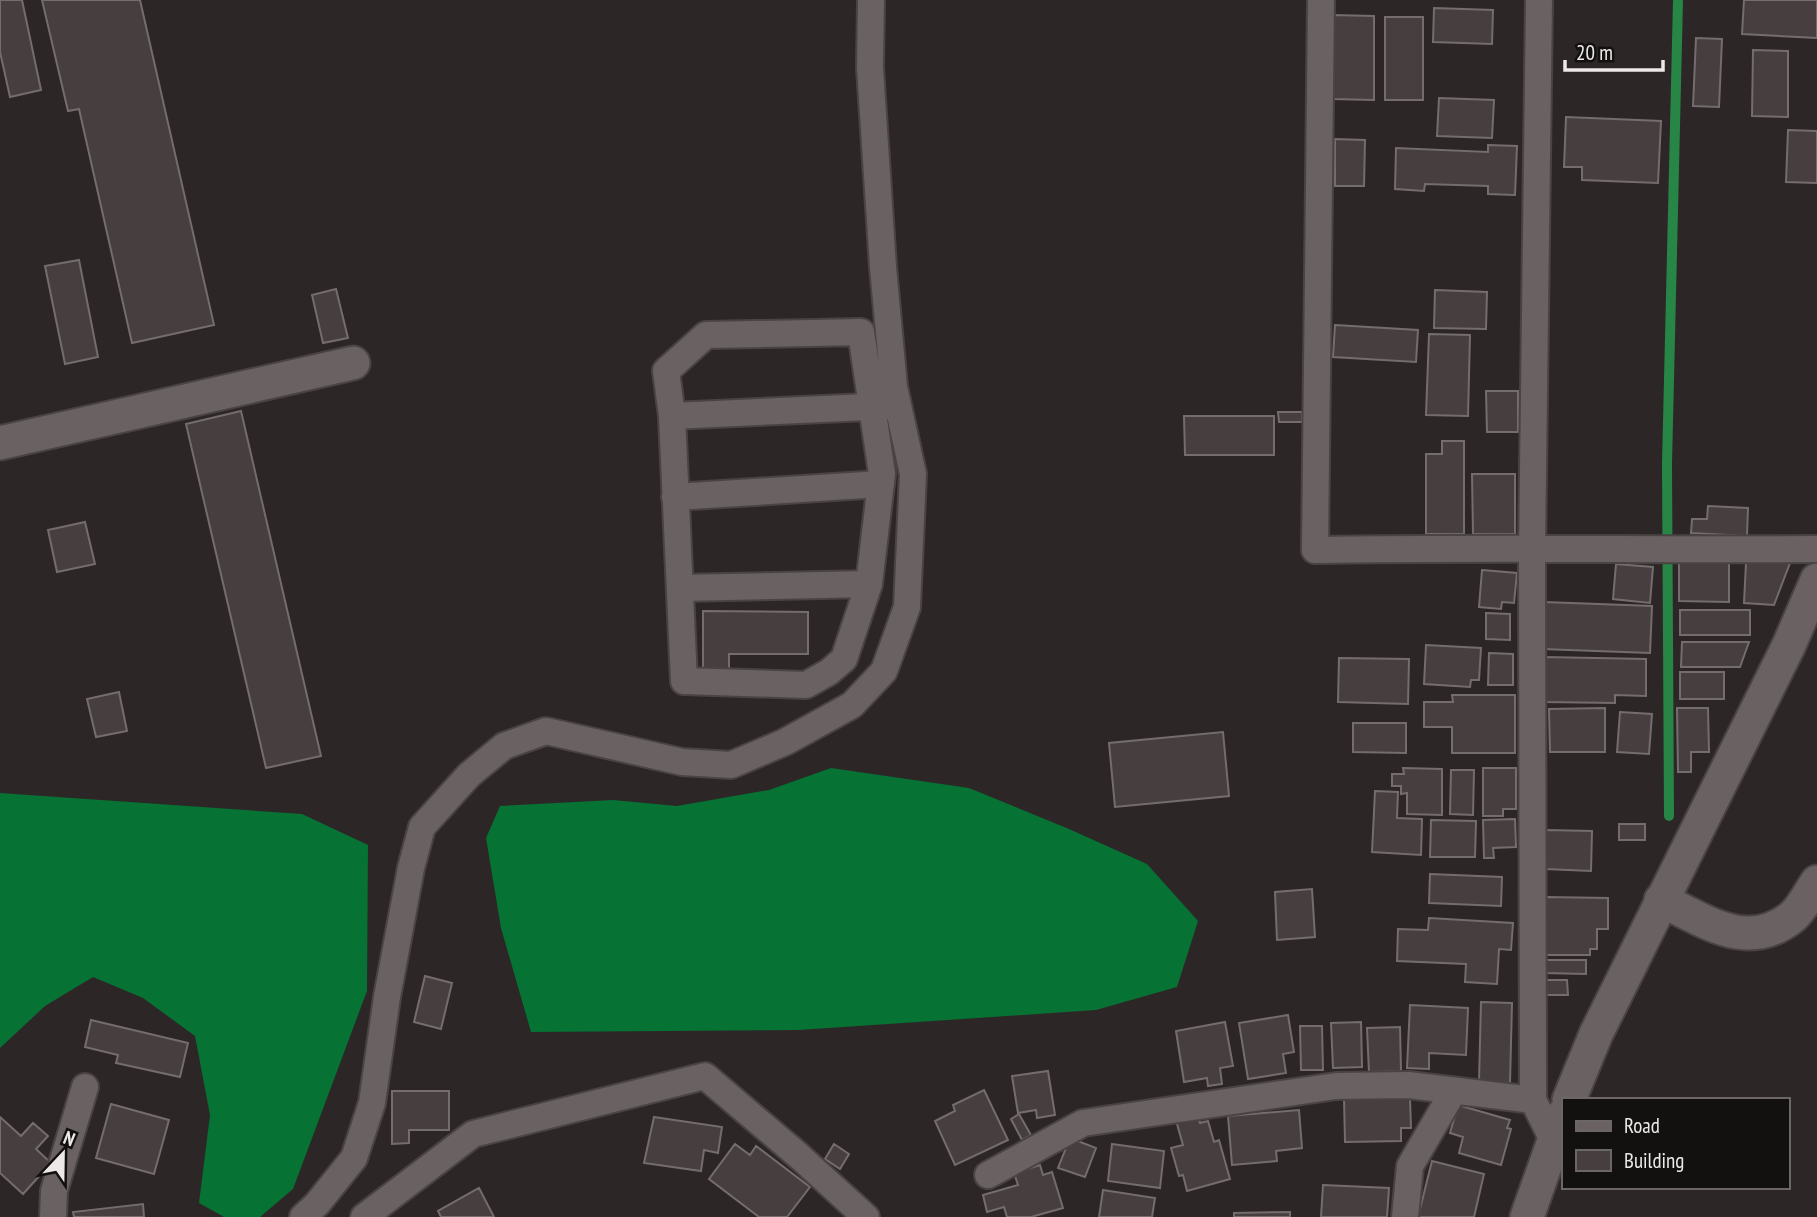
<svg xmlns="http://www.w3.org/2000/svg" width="1817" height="1217" font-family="'PT Sans Narrow',sans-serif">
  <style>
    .forest { fill: #067234 }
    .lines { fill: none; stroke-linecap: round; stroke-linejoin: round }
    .stream { stroke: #278546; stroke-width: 10 }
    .building { fill: #463e3f; stroke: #746c6d; stroke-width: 2 }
    .minor-casing { stroke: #494343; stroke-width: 30 }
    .tertiary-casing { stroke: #494343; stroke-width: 37 }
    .minor { stroke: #696162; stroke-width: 26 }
    .tertiary { stroke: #696162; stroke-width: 33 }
  </style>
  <rect width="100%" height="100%" fill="#2d2626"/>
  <!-- forest -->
  <path class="forest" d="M831,768L969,788L1069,829L1147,864L1198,921L1177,987L1096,1010L799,1030L531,1032L501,928L486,838L500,806L613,800L677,806L769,790Z
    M0,793L302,814L368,845L367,991L293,1189L260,1217H224L199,1203L210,1115L195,1036L143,998L93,977L45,1006L0,1048Z"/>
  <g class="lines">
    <!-- stream -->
    <path class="stream" d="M1669,816L1667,464L1678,0"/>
  </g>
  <!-- building -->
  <path class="building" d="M0,0H22L41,90L10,97L0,52Z
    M42,0H140L214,325L132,343L79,109L68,111Z
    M1744,0H1817V38L1742,34Z
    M1434,8L1493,10L1492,44L1433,42Z
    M1332,15L1374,16V100L1331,99Z
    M1385,17H1423V100H1385Z
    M1696,38L1722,39L1719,107L1693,106Z
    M1753,50L1788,51V117L1752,116Z
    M1439,98L1494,100L1492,138L1437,136Z
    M1566,117L1661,121L1658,183L1582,180V167H1564Z
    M1788,130L1817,131V183L1786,182Z
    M1335,139L1365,140L1364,186H1335Z
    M1488,145L1517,146L1515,195L1488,194V186L1425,184L1424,191L1395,189L1396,148L1488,152Z
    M79,260L98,357L65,364L45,266Z
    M336,289L348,338L323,343L312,295Z
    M1435,290L1487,292L1486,329L1434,328Z
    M1335,325L1418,330L1416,362L1333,357Z
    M1429,334L1470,335L1468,416L1426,415Z
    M1486,391H1518V432H1487Z
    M241,411L321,756L266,768L186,424Z
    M1278,412H1302V422H1279Z
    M1184,416H1274V455H1185Z
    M1442,441H1464V534H1426V454H1442Z
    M1472,474H1515V534H1473Z
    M1708,506L1748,508L1747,536L1691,533L1692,519H1707Z
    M85,522L95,564L57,572L48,530Z
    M1679,562L1729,563V602L1679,601Z
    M1746,563H1790L1774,605L1744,603Z
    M1616,564L1653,567L1650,603L1613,599Z
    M1482,570L1517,573L1514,603L1502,602L1501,609L1479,607Z
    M1544,602L1652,606L1650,653L1542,649Z
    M1680,610H1750V635H1680Z
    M703,611L808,612V654H729V675H703Z
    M1486,613L1510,614V640L1486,639Z
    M1682,642H1749L1740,667H1681Z
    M1426,645L1481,648L1479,680H1471L1470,687L1424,684Z
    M1489,653L1513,654V685H1488Z
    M1544,657L1646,659V696L1615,695V703L1544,702Z
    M1339,658L1409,659L1408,704L1338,702Z
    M1680,672H1724V699H1680Z
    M119,692L127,731L96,737L87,699Z
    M1452,695H1515V753H1452V727H1424V702H1453Z
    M1605,708V752H1550L1549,709Z
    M1677,708H1708L1709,752H1691V772H1678Z
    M1620,712L1652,714L1649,754L1617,752Z
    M1353,723H1406V753L1353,752Z
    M1223,732L1229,796L1115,807L1109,743Z
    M1403,768L1442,769V815L1407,814V793L1401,794V786H1392V774H1404Z
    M1483,768H1516V809H1503V816H1483Z
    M1451,770H1474L1473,815L1450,814Z
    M1375,791L1398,792L1397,818L1422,819L1421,855L1372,852Z
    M1515,819L1516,847L1493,848L1494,858H1484L1483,820Z
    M1431,820L1476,821L1475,857H1430Z
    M1619,824H1645V840H1619Z
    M1546,830L1592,831L1591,871L1545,869Z
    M1430,874L1502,877L1501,906L1429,903Z
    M1312,889L1315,937L1277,940L1275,892Z
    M1546,897L1608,898V929H1597V949H1590V955H1546Z
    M1429,918L1513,923L1511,950L1499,949L1497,984L1465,982L1466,964L1397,961L1398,929L1428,930Z
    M1544,960H1586V974L1544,973Z
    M425,976L452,983L441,1029L414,1022Z
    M1540,980H1567L1568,995H1540Z
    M1481,1002L1512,1003L1510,1083L1479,1082Z
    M1410,1005L1468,1008L1466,1055L1429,1053V1069L1407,1068Z
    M1288,1015L1294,1052L1283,1054L1286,1073L1248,1079L1239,1023Z
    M91,1020L188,1043L180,1077L116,1063L118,1055L85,1047Z
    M1225,1022L1233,1066L1220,1068L1222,1084L1208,1086L1207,1078L1184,1082L1176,1031Z
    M1361,1022L1362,1067L1333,1068L1331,1023Z
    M1300,1026H1322L1323,1070H1301Z
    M1400,1027L1401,1071L1369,1072L1367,1028Z
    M1048,1071L1055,1115L1037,1118L1036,1110L1018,1113L1012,1076Z
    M984,1090L1008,1140L955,1165L935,1121L955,1111L953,1105Z
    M392,1091H449V1130H409V1143L392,1144Z
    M1410,1098L1411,1128H1401V1141L1345,1142L1344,1099Z
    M111,1104L169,1120L154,1174L96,1158Z
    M1458,1105L1510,1120L1507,1128L1511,1129L1501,1165L1459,1153L1463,1137L1450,1133Z
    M1299,1110L1302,1148L1276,1151L1277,1161L1232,1165L1228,1116Z
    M1197,1111L1200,1123L1208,1121L1214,1142L1219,1140L1230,1179L1187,1191L1183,1175L1179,1176L1171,1148L1183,1145L1175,1117Z
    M1019,1114L1031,1135L1022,1140L1011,1119Z
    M0,1117L21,1136L33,1123L48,1136L36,1149L51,1163L23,1194L0,1173Z
    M654,1117L722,1127L718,1153L704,1150L701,1171L644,1163Z
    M1070,1138L1096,1148L1085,1177L1058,1168Z
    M735,1144L750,1155L756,1146L810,1187L787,1217H759L709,1179Z
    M834,1144L849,1154L840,1169L825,1159Z
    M1112,1144L1164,1151L1160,1188L1108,1181Z
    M1432,1161L1484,1174L1474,1217H1418Z
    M1040,1165L1043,1175L1052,1172L1063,1208L1031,1217H1007L1004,1207L987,1212L983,1195L1018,1185L1014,1173Z
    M1323,1185L1389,1188L1387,1217H1321Z
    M479,1188L494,1217H441L438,1211Z
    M1103,1190L1155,1198L1152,1217H1099Z
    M143,1204L144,1217H74L73,1212Z
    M1290,1212V1217H1234V1213Z"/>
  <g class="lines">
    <!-- minor casing -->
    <g class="minor-casing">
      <path id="minor" d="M1321,0L1315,550C1482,547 1650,550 1817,549
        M1539,0L1532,550L1533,1100L1553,1140
        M861,332L882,474L869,584L844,659L829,672L806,685L684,681L672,416L666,371L706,335Z
        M672,416L889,406
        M675,497L881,484
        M680,588L869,584
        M988,1175L1083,1123L1336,1086L1408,1085L1533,1100
        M53,1217L54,1191L85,1087
        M303,1217L317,1204L354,1158L372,1103L387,997L411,868L422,827L469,775L504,746L546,731L682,762L731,765L785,742L852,705L884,671L907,607L913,474L894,387L883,267L870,68L871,0
        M364,1217L473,1134L705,1076L799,1156L866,1217
        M1405,1217L1410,1166L1453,1092"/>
    </g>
    <!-- tertiary casing -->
    <g class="tertiary-casing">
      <path id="tertiary" d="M0,443L353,363
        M1661,900C1704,920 1747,953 1792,917C1802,909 1810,892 1817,882
        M1569,1100L1596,1034L1789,645L1817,580
        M1527,1217L1563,1115"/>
    </g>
    <!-- minor -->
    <use href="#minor" class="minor"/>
    <!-- tertiary -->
    <use href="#tertiary" class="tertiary"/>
  </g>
  <!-- legend -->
  <rect x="1562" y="1098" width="228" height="91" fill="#131010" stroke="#6b6767" stroke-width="2"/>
  <rect x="1576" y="1121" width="35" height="10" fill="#696162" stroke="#6b6767" stroke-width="2"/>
  <text x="1624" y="1133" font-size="21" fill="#eee9e9">Road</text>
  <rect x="1576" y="1150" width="35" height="21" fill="#463e3f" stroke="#6b6767" stroke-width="2"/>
  <text x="1624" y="1168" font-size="21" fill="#eee9e9">Building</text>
  <!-- north arrow -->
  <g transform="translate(63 1154) rotate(22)" stroke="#131010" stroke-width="5" paint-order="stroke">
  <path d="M0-5L12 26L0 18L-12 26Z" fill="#eee9e9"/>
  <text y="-10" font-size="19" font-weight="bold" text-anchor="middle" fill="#eee9e9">N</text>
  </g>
  <!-- scale -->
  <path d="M1565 60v10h98v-10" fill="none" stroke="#eee9e9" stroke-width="3.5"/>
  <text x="1576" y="60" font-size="21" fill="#eee9e9" stroke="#131010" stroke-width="5" paint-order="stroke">20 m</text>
</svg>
